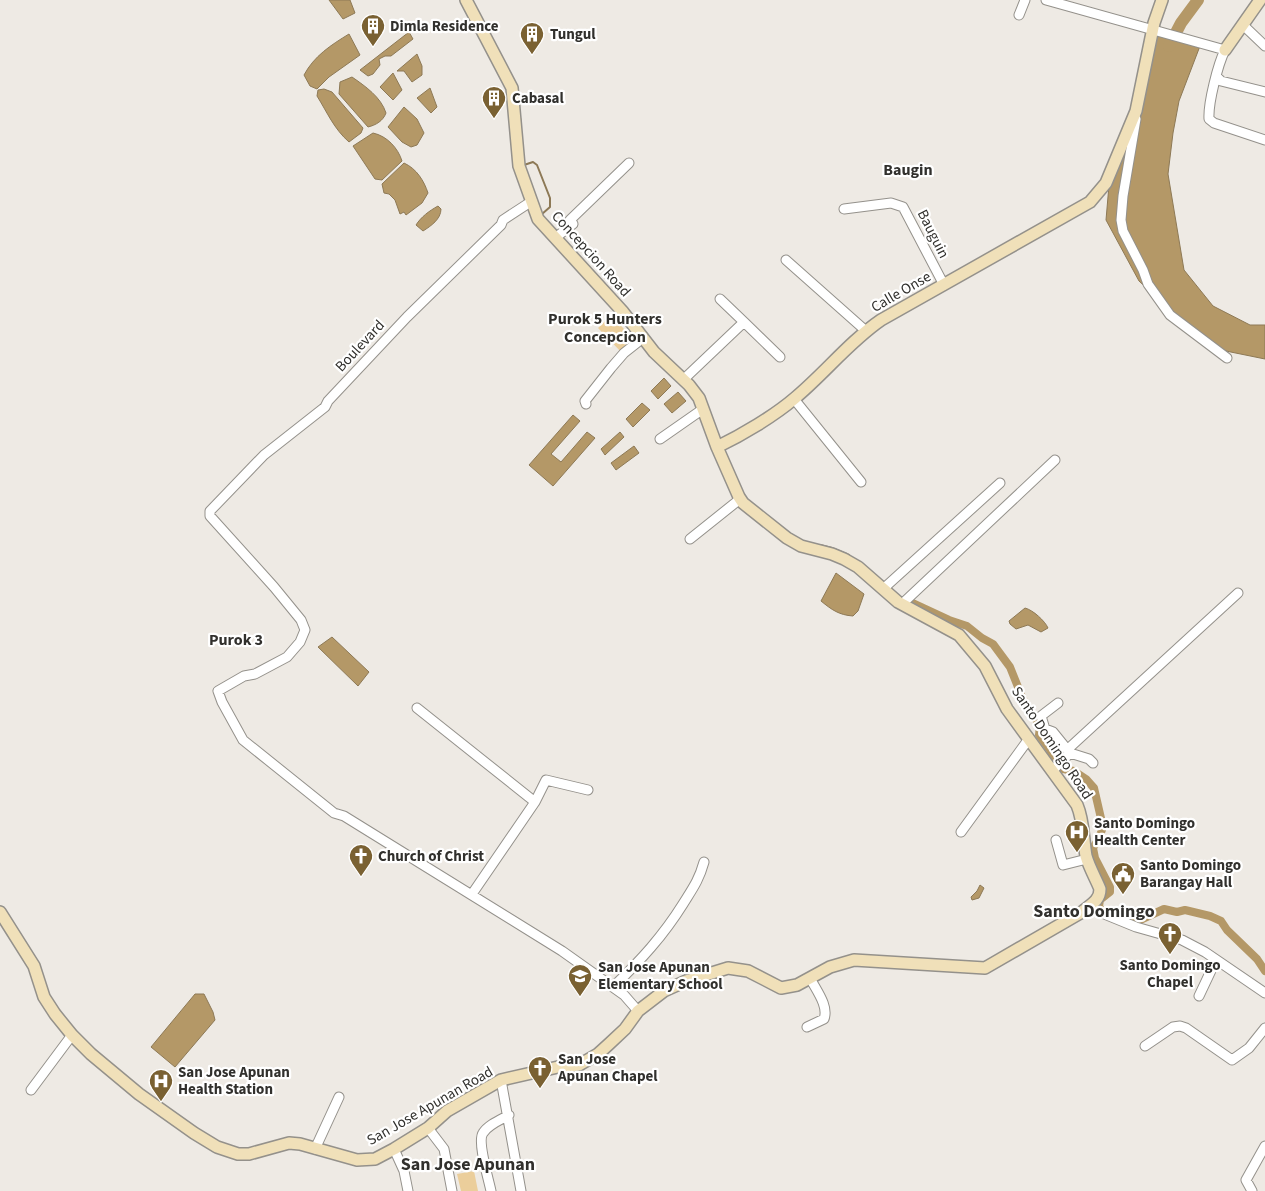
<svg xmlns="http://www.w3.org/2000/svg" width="1265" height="1191" font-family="'Source Sans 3',sans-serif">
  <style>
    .green { fill: #ebce9b }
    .water { fill: #b49867; stroke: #8d7956 }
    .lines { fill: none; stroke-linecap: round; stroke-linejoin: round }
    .stream { stroke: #8d7956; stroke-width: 2 }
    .canal { stroke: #b49867; stroke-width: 8 }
    .river { stroke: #b49867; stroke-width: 12 }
    .street-casing { stroke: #94918b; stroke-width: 11 }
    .secondary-casing { stroke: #94918b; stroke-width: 14 }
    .street { stroke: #fff; stroke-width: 9 }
    .secondary { stroke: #f0e0b9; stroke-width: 11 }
    .labels { text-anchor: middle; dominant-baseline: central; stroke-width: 4.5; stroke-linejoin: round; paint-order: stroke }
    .poi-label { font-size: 15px; font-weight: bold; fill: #31302d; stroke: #fff; text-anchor: start }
    .street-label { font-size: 15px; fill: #31302d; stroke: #fff }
    .neighbourhood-label { font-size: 16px; font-weight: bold; fill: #31302d; stroke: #fff }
    .quarter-label { font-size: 18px; font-weight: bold; fill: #31302d; stroke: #fff }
  </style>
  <rect width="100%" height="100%" fill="#eeeae4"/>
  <!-- green -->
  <path class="green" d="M611,315L636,342L623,354L598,328Z
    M474,1171L478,1191H461L457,1174Z"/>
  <!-- water -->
  <path class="water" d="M329,0H350L355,13L343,19Z
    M409,32L413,39L391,56H385L379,59L380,65L373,74L368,76L360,70Z
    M349,34L360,55L329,77L317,89L310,86L304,75C314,56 331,45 349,34Z
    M1154,34L1200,46L1179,101L1173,133L1168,174L1184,270L1213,306L1250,325H1265V359L1216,349L1185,324L1139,281L1106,220L1109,185Z
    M417,54L422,66V75L412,82L404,71H397Z
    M393,73L402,90L393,100L380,87Z
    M352,77C365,86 381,97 386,113C383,121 376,125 368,127L339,94L340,82Z
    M430,88L437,107L431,113L417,98Z
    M324,89L332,92L363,128L361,133L349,142C334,129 327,112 317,96L318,90Z
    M404,107L417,119L424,133L417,145L411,147L402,142L388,127Z
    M373,133C387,136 398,148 402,161L382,180L375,179L353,146Z
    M404,163C417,169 424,181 428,193L422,203L406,215L404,212L400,214L395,200L389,194L384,193L382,184Z
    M438,206L441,209C441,219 431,226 423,231L416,225C421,217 429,211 438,206Z
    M664,378L671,386L658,399L651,391Z
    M678,392L686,401L672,413L664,404Z
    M642,403L650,410L633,427L626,419Z
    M573,415L580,421L551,454L561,462L587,432L595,438L553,486L529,465Z
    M620,432L624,437L605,455L601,449Z
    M634,446L639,453L616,470L611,463Z
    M836,573L864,594L858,611L853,616C839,615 832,610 821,601Z
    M1025,608C1033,610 1045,621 1048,628L1041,632L1028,625L1016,629L1010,624L1009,621Z
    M332,637L369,672L358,686L318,647Z
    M980,885L984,888L979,898L972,900L971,897L977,891Z
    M195,994H204L213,1012L215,1020L175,1067L151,1047Z"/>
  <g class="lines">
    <!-- stream -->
    <path class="stream" d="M519,110L521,125
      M524,165L533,162L537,165L550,198V207L542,214
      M820,545L832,548L849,555"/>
    <!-- canal -->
    <path class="canal" d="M908,601L949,620L967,626L982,638L993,644L1010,667L1022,697L1040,726L1039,735L1050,750L1056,763L1063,769L1074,771L1086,779L1094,788L1103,827L1099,838L1093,848L1095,858L1110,887V892L1100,900L1099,906L1101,910L1107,912
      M1121,917L1138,921L1164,909L1177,912L1185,910L1210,916L1221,921L1227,930L1257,959L1265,971"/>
    <!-- river -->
    <path class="river" d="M1169,46L1181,23L1198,0"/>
    <!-- street casing -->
    <g class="street-casing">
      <path id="street" d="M1046,0L1225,50C1218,64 1208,103 1209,119L1214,123L1265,140
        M1019,15L1025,0
        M1243,25L1265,46
        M1217,77L1221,81L1265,92
        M1136,119L1123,196L1121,220L1123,231L1143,270L1148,284L1170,315L1227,358
        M532,201L503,220L501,225L407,317L328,401L325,407L264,455L210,511V516L274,587L301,620L305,630L300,642L287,657L255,674L244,676L218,691L222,702L243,740L334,813L344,816L562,951L624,995L638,1011
        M844,209L891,203L903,207L944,285
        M555,238L573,224L570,220L629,163
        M786,260L866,331
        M720,299L744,322
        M684,379L744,322L780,357
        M794,399L861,482
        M586,404L585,401L611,368L624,353L643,338
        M660,439L703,409
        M690,539L740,499
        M883,589L1000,483
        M902,604L1055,460
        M417,708L535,802
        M1068,749L1238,593
        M1070,753L1089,759L1093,763
        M1052,771L1070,753L1053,732L1045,729L1041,716L1058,703
        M961,832L1028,740
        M1056,840L1063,865L1087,859
        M472,894L535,802L546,780L588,790
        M1087,907L1136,927L1182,940L1205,952L1265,993
        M613,987C641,960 663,936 683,904C693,888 699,880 704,862
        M1199,996L1216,960
        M807,1027L824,1019C829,1006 816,990 810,978
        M1145,1046L1173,1027L1180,1026L1186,1028L1232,1060L1249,1048L1265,1028
        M501,1080L521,1191
        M31,1090L72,1035
        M428,1128L444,1149L452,1191
        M315,1149L339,1097
        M394,1149L404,1171L408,1191
        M491,1191C489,1181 477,1141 483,1133C488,1125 500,1120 509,1115
        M1252,1191L1246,1180L1265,1146"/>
    </g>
    <!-- secondary casing -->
    <g class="secondary-casing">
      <path id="secondary" d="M1225,50L1260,0
        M717,447C742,435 774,416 795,398C825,373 849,342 881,320L1090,202L1106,183L1136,111L1154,23L1162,0
        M0,912L34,966L44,997L55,1014L72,1035L91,1054L139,1094L194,1133L217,1147L238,1154H249L289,1143L300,1144L357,1160L375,1159L394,1149L428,1128L447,1111L501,1080L558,1067L579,1065L598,1054L609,1044L625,1029L638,1011L664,991L686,981L728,968L748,971L781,988L797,985L830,967L854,960L985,968L1082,912C1090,905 1100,901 1100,889C1096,879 1089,867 1086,856C1083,839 1084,821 1077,805L1007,709L985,666L959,635L898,602L858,567L844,559L832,554L801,546L787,538L743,503L739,497L717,447L699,398L689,385L654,352L623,312L538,219L519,166L512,88L466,0"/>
    </g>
    <!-- street -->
    <use href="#street" class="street"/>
    <!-- secondary -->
    <use href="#secondary" class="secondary"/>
  </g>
  <!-- icons -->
  <defs>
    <g id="building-pin" transform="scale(1.25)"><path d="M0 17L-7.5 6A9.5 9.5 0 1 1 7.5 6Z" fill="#7a6132" stroke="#fff"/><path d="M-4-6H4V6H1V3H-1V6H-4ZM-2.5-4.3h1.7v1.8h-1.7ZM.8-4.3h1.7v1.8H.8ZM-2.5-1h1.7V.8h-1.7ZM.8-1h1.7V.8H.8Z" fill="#fff"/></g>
    <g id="hospital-pin" transform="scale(1.25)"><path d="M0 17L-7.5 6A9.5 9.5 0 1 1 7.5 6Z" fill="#7a6132" stroke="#fff"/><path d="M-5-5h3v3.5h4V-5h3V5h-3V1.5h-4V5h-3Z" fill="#fff"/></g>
    <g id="church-pin" transform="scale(1.25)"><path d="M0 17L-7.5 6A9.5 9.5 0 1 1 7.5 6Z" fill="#7a6132" stroke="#fff"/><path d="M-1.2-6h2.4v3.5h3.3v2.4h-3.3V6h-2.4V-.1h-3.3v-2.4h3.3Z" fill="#fff"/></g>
    <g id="civic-pin" transform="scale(1.25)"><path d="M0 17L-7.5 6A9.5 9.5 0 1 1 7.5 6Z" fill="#7a6132" stroke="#fff"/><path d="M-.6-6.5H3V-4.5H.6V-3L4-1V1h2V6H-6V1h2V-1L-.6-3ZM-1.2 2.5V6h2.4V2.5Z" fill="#fff"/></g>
    <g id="school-pin" transform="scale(1.25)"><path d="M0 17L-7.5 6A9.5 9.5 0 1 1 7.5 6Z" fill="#7a6132" stroke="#fff"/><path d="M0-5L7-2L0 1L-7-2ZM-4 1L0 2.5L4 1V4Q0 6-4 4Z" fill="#fff"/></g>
  </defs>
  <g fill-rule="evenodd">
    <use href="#building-pin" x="373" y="26"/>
    <use href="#building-pin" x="532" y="34"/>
    <use href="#building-pin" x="494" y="98"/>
    <use href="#hospital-pin" x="1077" y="832"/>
    <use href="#church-pin" x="361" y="856"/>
    <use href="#civic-pin" x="1123" y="874"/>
    <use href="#church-pin" x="1170" y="934"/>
    <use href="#school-pin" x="580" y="976"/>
    <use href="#church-pin" x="540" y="1068"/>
    <use href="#hospital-pin" x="161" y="1081"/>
  </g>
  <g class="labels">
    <!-- poi labels -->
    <g class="poi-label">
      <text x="390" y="26">Dimla Residence</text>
      <text x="550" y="34">Tungul</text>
      <text x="512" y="98">Cabasal</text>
      <text x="1094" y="823">Santo Domingo<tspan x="1094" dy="17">Health Center</tspan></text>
      <text x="378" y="856">Church of Christ</text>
      <text x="1140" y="865">Santo Domingo<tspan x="1140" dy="17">Barangay Hall</tspan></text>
      <text x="1170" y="965" text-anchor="middle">Santo Domingo<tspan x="1170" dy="17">Chapel</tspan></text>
      <text x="598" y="967">San Jose Apunan<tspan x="598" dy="17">Elementary School</tspan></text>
      <text x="558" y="1059">San Jose<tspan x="558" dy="17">Apunan Chapel</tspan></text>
      <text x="178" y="1072">San Jose Apunan<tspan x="178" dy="17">Health Station</tspan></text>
    </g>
    <!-- street labels -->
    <g class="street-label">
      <text transform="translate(933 234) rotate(63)">Bauguin</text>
      <text transform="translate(591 254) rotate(48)">Concepcion Road</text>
      <text transform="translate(901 292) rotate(-30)">Calle Onse</text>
      <text transform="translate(360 346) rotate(-47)">Boulevard</text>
      <text transform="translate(1052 743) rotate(56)">Santo Domingo Road</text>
      <text transform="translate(430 1106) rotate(-30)">San Jose Apunan Road</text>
    </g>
    <!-- neighbourhood labels -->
    <g class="neighbourhood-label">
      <text x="908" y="170">Baugin</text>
      <text x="605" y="319">Purok 5 Hunters<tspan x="605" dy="18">Concepcion</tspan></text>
      <text x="236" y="640">Purok 3</text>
    </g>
    <!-- quarter labels -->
    <g class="quarter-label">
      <text x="1094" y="911">Santo Domingo</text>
      <text x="468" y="1164">San Jose Apunan</text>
    </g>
  </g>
</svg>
